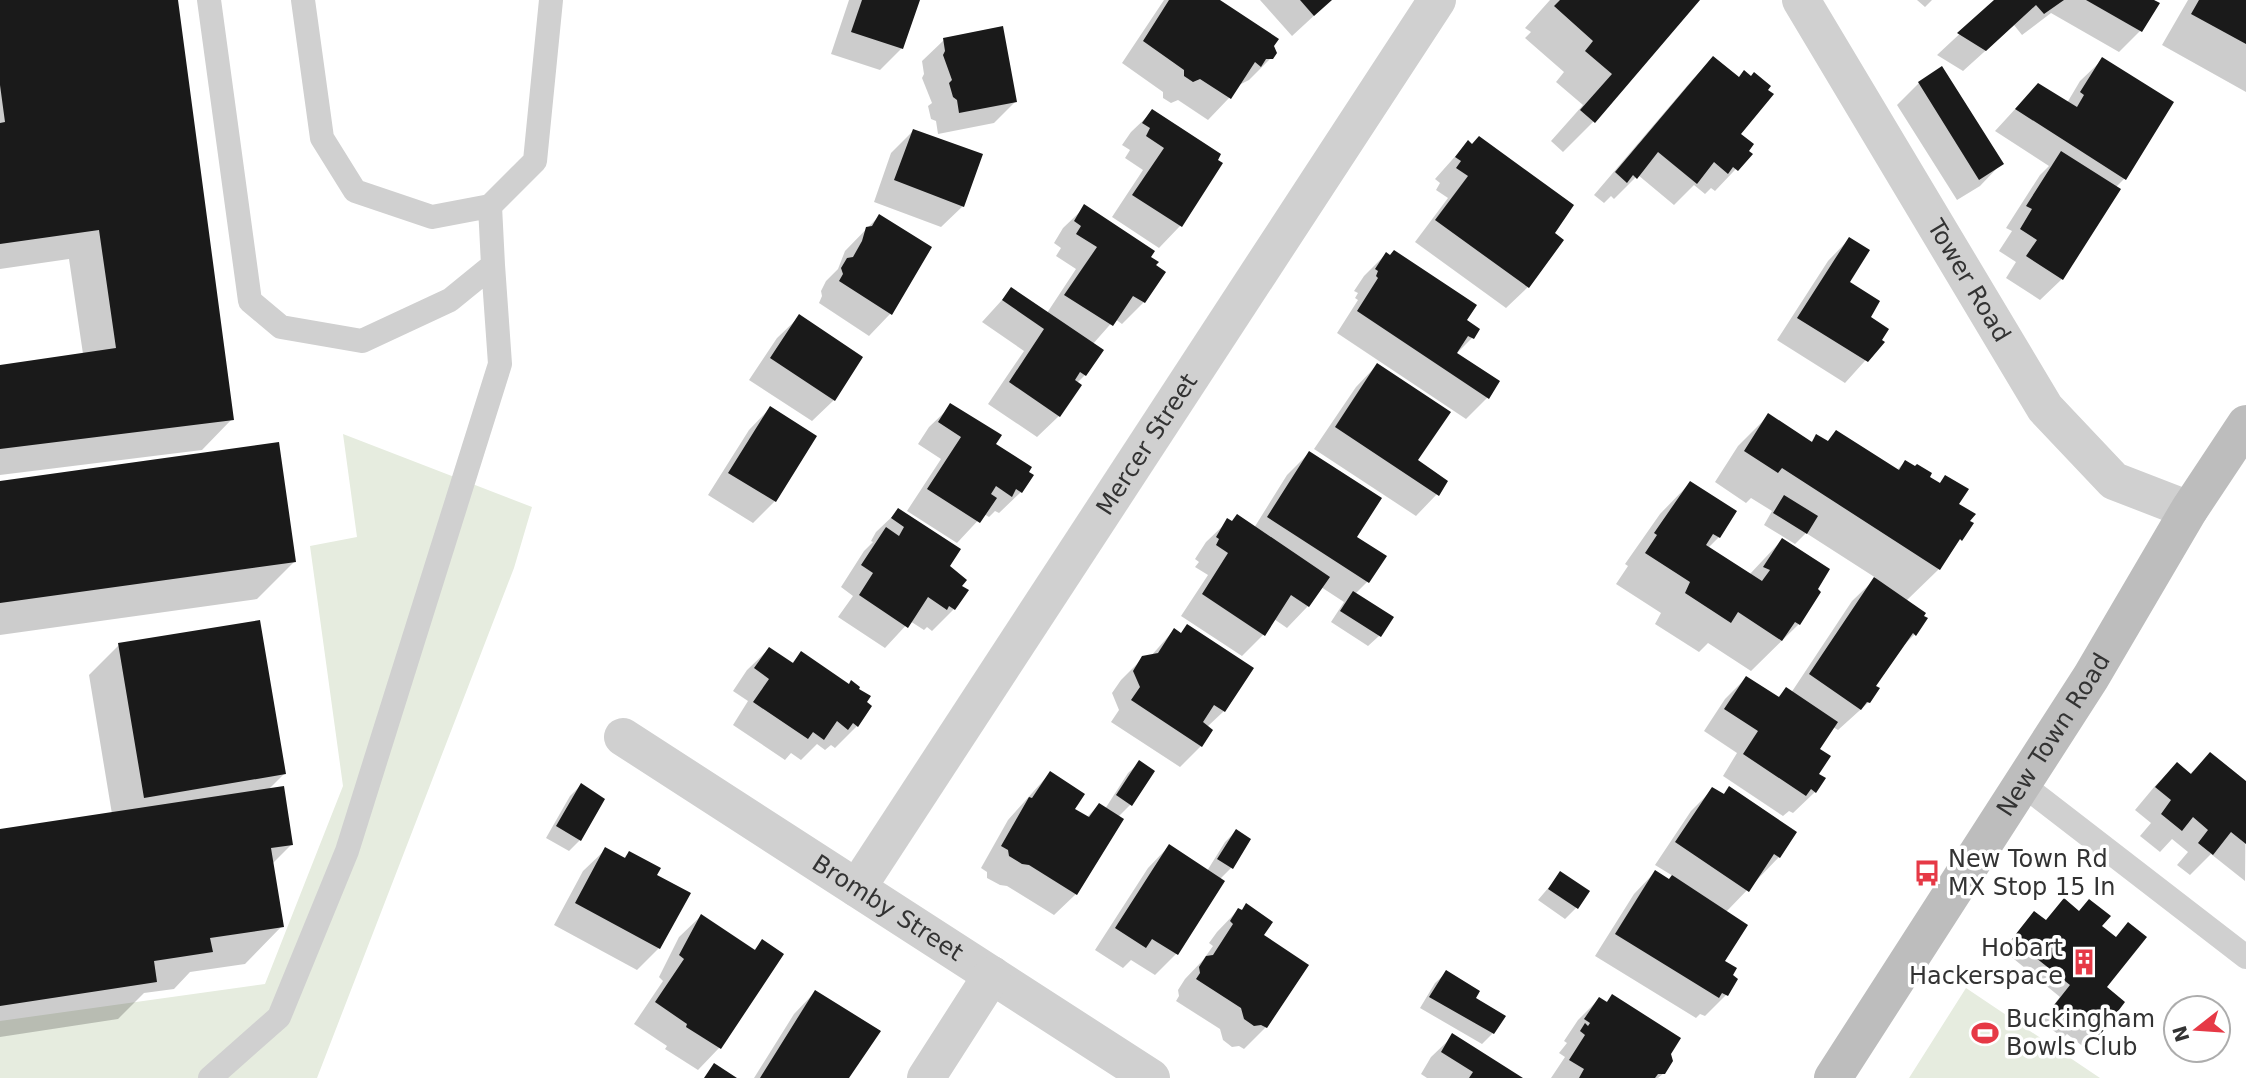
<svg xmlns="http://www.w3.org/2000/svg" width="2246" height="1078" font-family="'DejaVu Sans',sans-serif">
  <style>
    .green { fill: #e6ecdf }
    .shadow { fill: #0003 }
    .building { fill: #1a1a1a }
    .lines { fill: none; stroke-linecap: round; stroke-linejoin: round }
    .service { stroke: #d0d0d0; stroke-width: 24 }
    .minor { stroke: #d0d0d0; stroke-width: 38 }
    .tertiary { stroke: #d0d0d0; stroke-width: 38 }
    .secondary { stroke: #bdbdbd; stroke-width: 38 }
    .labels { text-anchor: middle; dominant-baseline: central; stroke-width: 7; stroke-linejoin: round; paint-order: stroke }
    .street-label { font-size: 24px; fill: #333; stroke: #fff }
    .poi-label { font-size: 24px; fill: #333; stroke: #fff; text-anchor: start }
  </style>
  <rect width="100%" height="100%" fill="#fff"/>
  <!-- green -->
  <path class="green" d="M343,434L532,507L514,568L317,1078H0V1021L265,984L343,786L310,546L357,537Z
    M1966,988L2100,1078H1909Z"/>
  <!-- shadow -->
  <path class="shadow" d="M0,0H176L232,419L202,450L0,475V366L83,354L69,259L0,269Z
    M849,0H918L902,48L880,70L831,54Z
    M1164,0H1217L1272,45L1271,58L1249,80L1237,86L1229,98L1208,120L1178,100L1171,103L1163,98V92L1122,63Z
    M1260,0H1331L1292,36Z
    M1550,0H1698L1594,121L1563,152L1551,141L1583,105L1556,82L1564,72L1525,38L1531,32L1525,28Z
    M1917,0H1932L1925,7Z
    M1996,0H2151L2140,31L2119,52L2051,13L2022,35L2014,25L1963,71L1937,55Z
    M2188,0H2246V92L2162,45Z
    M944,40L1015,102L994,123L938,134L936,121L931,119L928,106L932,103L922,78L924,74L922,61Z
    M1714,58L1738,134L1750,154L1715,191L1711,188L1705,194L1694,185L1674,205L1638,175L1614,199L1611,196L1604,203L1594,195L1692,80Z
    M2102,60L2172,103L2124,179L2116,187L2062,279L2040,300L2006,278L2016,262L1999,251L2012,231L2006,228L2040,175L2049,166L1995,131L2017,107L2067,103L2080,81Z
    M1919,83L2001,164L1980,186L1957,200L1897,105Z
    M1153,111L1221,164L1180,226L1159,248L1112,217L1143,170L1125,158L1130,150L1122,145L1131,132Z
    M913,131L963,206L941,227L874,202L891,153Z
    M1468,142L1552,233L1528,287L1506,308L1415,242L1448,198L1436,190L1440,183L1435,179Z
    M1085,207L1149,258L1144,302L1122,324L1115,319L1092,345L1085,375L1077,383L1059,416L1037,437L988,404L1024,351L982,322L1012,289L1047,313L1076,269L1056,256L1061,248L1054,243L1063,228Z
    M879,216L890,314L869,336L819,303L822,296L821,291L826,281L838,269L845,251Z
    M1849,239L1848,282L1879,341L1882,342L1845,383L1777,340L1828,261Z
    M1386,254L1465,321L1472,338L1456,354L1488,397L1466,419L1337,333L1358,300L1355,298L1358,293L1354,291L1364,276Z
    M799,317L834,400L812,421L749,380L777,338Z
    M1377,365L1415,461L1437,494L1416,516L1314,449L1356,387Z
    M951,406L1021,492L999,513L995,511L989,517L984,514L957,543L907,511L941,459L918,444L929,427Z
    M770,408L814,436L775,501L753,523L708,495L749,430Z
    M1768,416L1810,443L1817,436L1827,442L1836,432L1897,470L1905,462L1939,484L1945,477L1957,504L1971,524L1939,569L1906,601L1915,634L1899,650L1874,687L1869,702L1838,730L1833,727L1818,750L1815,792L1793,813L1789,811L1783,816L1723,776L1737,753L1704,731L1725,699L1746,678L1777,698L1786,690L1791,693L1852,601L1876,578L1806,533L1795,544L1764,525L1772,511L1751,498L1746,503L1715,482L1738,446Z
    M1309,453L1354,538L1384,556L1367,582L1355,594L1379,636L1368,646L1331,622L1344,602L1321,587L1308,606L1287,628L1274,619L1264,634L1242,656L1181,616L1208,575L1195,567L1199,562L1195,559L1206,542L1228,521L1254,528L1287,475Z
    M0,483L294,562L257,599L0,635Z
    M1690,483L1719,537L1708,548L1749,575L1782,540L1799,624L1751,671L1708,643L1699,652L1655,624L1661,613L1616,584L1628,566L1625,564L1660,514Z
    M898,511L947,566L960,587L954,609L932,631L927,627L924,630L910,621L885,648L838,617L853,596L841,587L864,551L873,542L871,541L876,532Z
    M1174,630L1224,711L1207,727L1201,746L1180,767L1111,722L1119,710L1112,693L1121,680L1143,658L1150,657Z
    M119,645L284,774L268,790L291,845L272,864L282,926L245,964L190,972L174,989L144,993L118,1019L0,1037V831L112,814L89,675Z
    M769,649L791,664L801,654L870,706L857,726L835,748L831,745L825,750L817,744L801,760L791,753L785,760L733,725L748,701L733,691L747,670Z
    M2210,754L2246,783L2245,881L2211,854L2190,875L2177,865L2188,852L2172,839L2160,852L2140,836L2151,823L2135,810L2155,786L2177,765L2189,775Z
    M1139,763L1131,804L1118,817L1076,894L1054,915L1007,886L1000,885L987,878V872L981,868L1008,820L1050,773L1073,809L1086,818L1099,805L1105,809L1128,773Z
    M581,785L580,840L569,851L546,838L570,796Z
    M1713,789L1722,795L1729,789L1779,857L1725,913L1723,962L1726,995L1705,1016L1700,1014L1696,1018L1595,956L1634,894L1655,872L1669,880L1673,876L1655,865L1691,811Z
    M1236,831L1249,840L1231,868L1220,879L1177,953L1155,975L1131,960L1123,968L1095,950L1148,868L1169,846L1207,871L1225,842Z
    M605,850L623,859L629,853L659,948L637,970L554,925L583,871Z
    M1561,873L1576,908L1565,919L1538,900Z
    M1246,906L1262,935L1306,965L1266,1027L1244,1049L1239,1046L1232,1047L1223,1040L1220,1029L1176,1001L1179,996L1178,990L1185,979L1203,960L1213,946L1209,943L1217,932L1238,910L1240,911Z
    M701,916L753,951L762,942L782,955L719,1048L698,1070L665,1049L667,1046L634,1024L663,981L659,977L679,937Z
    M2045,921L2100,927L2115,938L2096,1038L2085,1048L2067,1034L2063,1038L2041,1021L2060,997L2003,950L2024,924Z
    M1446,973L1473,998L1493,1033L1482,1044L1420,1008L1435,983Z
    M815,992L847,1078H754L794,1014Z
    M1613,996L1669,1054L1664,1073L1658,1078H1551L1565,1057L1559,1053L1567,1043L1564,1041L1578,1020L1599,999L1605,1003Z
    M1453,1036L1520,1078H1427L1421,1074L1431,1057Z"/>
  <!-- building -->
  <path class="building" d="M0,0H178L234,420L0,449V365L116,348L99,230L0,244V123L5,122L0,85Z
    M862,0H920L903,49L851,32Z
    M1169,0H1220L1279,39L1274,46L1277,53L1273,59H1266L1261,67L1255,62L1231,99L1200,79L1193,82L1184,76V70L1143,41Z
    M1300,0H1332L1314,16Z
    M1560,0H1700L1595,123L1580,110L1612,74L1585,51L1593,41L1554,6Z
    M1994,0H2064L2044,14L2036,5L1986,51L1957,33Z
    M2086,0H2154L2160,3L2142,32Z
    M2199,0H2246V44L2191,14Z
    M1003,26L1017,102L959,113L957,100L953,97L949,83L952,80L943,55L945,51L943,38Z
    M1713,56L1739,77L1744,70L1751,76L1754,72L1771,86L1768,90L1774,94L1741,134L1754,144L1749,151L1753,154L1738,171L1733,167L1728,174L1714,162L1697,184L1658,152L1637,179L1633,175L1627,183L1615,172Z
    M2102,57L2174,102L2126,180L2015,109L2038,83L2077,107L2084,95L2080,92Z
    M1942,66L2004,164L1979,180L1918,82Z
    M1152,109L1221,154L1218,160L1223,163L1182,227L1132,195L1164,148L1146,136L1150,128L1142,123Z
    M913,129L983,154L964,207L894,180Z
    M1479,136L1574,205L1555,233L1564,240L1529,288L1435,220L1468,176L1456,168L1461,161L1455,157L1468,140L1472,144Z
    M2061,151L2121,189L2063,280L2026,256L2037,240L2020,229L2032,209L2026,206Z
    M1084,204L1155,251L1151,257L1159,262L1156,265L1166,272L1145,303L1133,296L1113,326L1064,295L1097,247L1076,234L1081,226L1074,221Z
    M879,214L932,247L892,315L839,281L843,274L841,268L847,258L853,257L862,241L866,227L872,226Z
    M1849,237L1870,250L1850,282L1880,301L1871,317L1889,329L1882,340L1885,342L1868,362L1797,318Z
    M1394,250L1477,305L1467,320L1480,329L1474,339L1468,336L1457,353L1500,381L1489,399L1357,311L1378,278L1376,276L1378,271L1375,269L1386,252L1390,255Z
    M1011,287L1104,350L1086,376L1080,372L1075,380L1082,385L1060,417L1009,382L1044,329L1002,300Z
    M799,314L863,357L835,401L770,358Z
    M1377,363L1451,412L1418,460L1448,481L1439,496L1335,427Z
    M950,403L1002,435L996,444L1032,467L1029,472L1034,475L1022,493L1016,489L1012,497L996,486L991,494L997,498L980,523L927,489L961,437L938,422Z
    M770,406L817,436L776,502L728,473Z
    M1768,413L1812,442L1816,434L1828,441L1836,430L1899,470L1905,460L1915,466L1917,464L1932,473L1930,477L1940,483L1945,475L1969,489L1959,504L1976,514L1970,521L1974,523L1962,541L1960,539L1940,570L1782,468L1778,473L1744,451Z
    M279,442L296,562L0,603V481Z
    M1309,451L1382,498L1357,537L1387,556L1369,583L1267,517Z
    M1690,481L1737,511L1720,538L1713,534L1706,545L1762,581L1770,570L1763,567L1782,538L1830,569L1818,589L1821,592L1800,625L1795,622L1782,641L1738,612L1731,623L1685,593L1690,582L1645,553L1657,535L1654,533Z
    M1784,495L1818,516L1807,534L1773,513Z
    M898,508L961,549L950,566L967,580L962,586L969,590L955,610L949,606L947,610L928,597L908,628L859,595L873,573L861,565L886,527L899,536L904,527L891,518Z
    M1237,514L1330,577L1309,607L1291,595L1265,636L1202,594L1228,553L1216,545L1219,539L1216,537L1227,518L1232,521Z
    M1874,577L1926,613L1924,616L1928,618L1916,636L1913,633L1876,686L1880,688L1870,703L1867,702L1861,710L1809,674Z
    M1353,591L1394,617L1381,637L1340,611Z
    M260,620L286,774L144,798L118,643Z
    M1187,624L1254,668L1225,712L1214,705L1203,722L1213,730L1202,747L1131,700L1140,687L1133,671L1142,656L1158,653L1174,628L1181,633Z
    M769,647L793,663L801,651L849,684L851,680L860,687L859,689L871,696L867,702L872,706L858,727L853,723L848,730L837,721L824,740L813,732L808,739L753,702L769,679L754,668Z
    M1746,676L1779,697L1786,687L1838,722L1820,749L1831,756L1819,774L1826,778L1816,793L1811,789L1806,796L1743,754L1758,731L1724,709Z
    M2210,752L2246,781V844L2231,832L2213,855L2198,843L2208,830L2193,817L2182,831L2161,814L2171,800L2155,787L2177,762L2191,774Z
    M1139,760L1155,771L1132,806L1116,795Z
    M1050,771L1085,794L1075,809L1089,817L1099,803L1124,819L1077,895L1029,865L1022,864L1009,856L1008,850L1001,846L1029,797L1032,798Z
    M581,783L605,799L581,841L556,826Z
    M284,786L293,845L271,848L284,927L210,938L213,952L154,961L157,982L0,1006V829Z
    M1729,786L1797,832L1780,858L1774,854L1749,892L1675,842L1712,787L1724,794Z
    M1236,829L1251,839L1233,869L1217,859Z
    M1169,844L1225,881L1178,955L1152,939L1146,948L1115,928Z
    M605,847L625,858L629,851L661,868L657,875L691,893L660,949L575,903Z
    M1655,870L1669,879L1672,875L1748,925L1725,961L1737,968L1733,975L1738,979L1728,996L1722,993L1719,998L1615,934Z
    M1560,871L1590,891L1578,909L1548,889Z
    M2064,898L2079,911L2089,899L2111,916L2102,926L2116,937L2128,922L2147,937L2107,987L2125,1002L2097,1039L2078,1024L2075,1028L2051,1009L2070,985L2012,939L2034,911L2046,920Z
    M1246,903L1273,922L1264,935L1309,965L1267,1028L1261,1025L1254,1026L1244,1019L1241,1008L1196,979L1200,973L1199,967L1206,956L1213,955L1233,924L1230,921L1238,908L1242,910Z
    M701,914L755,950L762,939L784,954L721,1049L686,1027L687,1024L655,1002L684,959L679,955Z
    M1446,970L1480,991L1476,998L1506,1016L1494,1034L1429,997Z
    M815,990L881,1031L849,1078H760Z
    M1612,994L1681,1038L1671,1054L1673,1061L1665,1074H1658L1655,1078H1579L1584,1069L1569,1060L1585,1035L1580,1031L1585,1023L1588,1026L1590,1023L1584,1019L1599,997L1607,1002Z
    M1452,1033L1523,1078H1469L1473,1072L1441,1052Z
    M714,1063L737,1078H704Z"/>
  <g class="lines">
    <!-- service -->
    <path class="service" d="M209,0L250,301L281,327L362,341L450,300L493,265L490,206
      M303,0L322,138L355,191L432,217L490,206L535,161L551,0
      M2022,784L2246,957
      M210,1078L279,1017L347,851L500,364L493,265"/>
    <!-- minor -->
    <g class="minor">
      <path id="s1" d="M623,737L1151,1078"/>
      <path id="s2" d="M857,888L1437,0"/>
      <path d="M926,1078L992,975"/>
    </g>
    <!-- tertiary -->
    <path class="tertiary" id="s3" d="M1801,0L2045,408L2114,481L2189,510"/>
    <!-- secondary -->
    <path class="secondary" id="s4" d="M1833,1078L2091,677L2189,510L2246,424"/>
  </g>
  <!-- icons -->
  <defs>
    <g id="bus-bare" transform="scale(2.1)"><path d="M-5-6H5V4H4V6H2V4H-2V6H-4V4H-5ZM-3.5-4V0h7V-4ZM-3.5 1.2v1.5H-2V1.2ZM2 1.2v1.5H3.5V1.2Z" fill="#e63946" stroke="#fff" stroke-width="2.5" paint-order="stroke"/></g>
    <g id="building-bare" transform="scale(2.1)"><path d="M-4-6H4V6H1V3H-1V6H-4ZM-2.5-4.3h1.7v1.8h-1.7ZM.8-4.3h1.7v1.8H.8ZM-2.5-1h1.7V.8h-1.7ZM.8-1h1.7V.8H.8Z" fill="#e63946" stroke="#fff" stroke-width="2.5" paint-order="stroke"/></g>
    <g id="stadium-bare" transform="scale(2.1)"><path d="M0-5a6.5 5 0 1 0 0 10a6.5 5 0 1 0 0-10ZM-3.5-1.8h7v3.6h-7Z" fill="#e63946" stroke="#fff" stroke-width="2.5" paint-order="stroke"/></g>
  </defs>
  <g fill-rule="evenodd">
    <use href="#bus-bare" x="1927" y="873"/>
    <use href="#building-bare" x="2084" y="962"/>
    <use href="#stadium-bare" x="1985" y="1033"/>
  </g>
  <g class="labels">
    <!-- street labels -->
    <g class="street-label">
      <text stroke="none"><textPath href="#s3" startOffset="327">Tower Road</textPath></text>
      <text stroke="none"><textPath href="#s2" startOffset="530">Mercer Street</textPath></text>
      <text stroke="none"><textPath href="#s4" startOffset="408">New Town Road</textPath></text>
      <text stroke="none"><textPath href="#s1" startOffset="315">Bromby Street</textPath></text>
    </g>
    <!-- poi labels -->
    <g class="poi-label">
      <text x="1948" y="859">New Town Rd<tspan x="1948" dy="28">MX Stop 15 In</tspan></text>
      <text x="2063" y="948" text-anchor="end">Hobart<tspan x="2063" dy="28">Hackerspace</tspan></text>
      <text x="2006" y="1019">Buckingham<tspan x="2006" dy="28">Bowls Club</tspan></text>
    </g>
  </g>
  <!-- north arrow -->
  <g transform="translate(2197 1029) rotate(253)"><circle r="33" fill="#ffffff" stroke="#adadad" stroke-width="2"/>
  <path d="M0-5L12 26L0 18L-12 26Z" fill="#e63946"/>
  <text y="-10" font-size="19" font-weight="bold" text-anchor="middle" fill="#333333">N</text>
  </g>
</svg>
